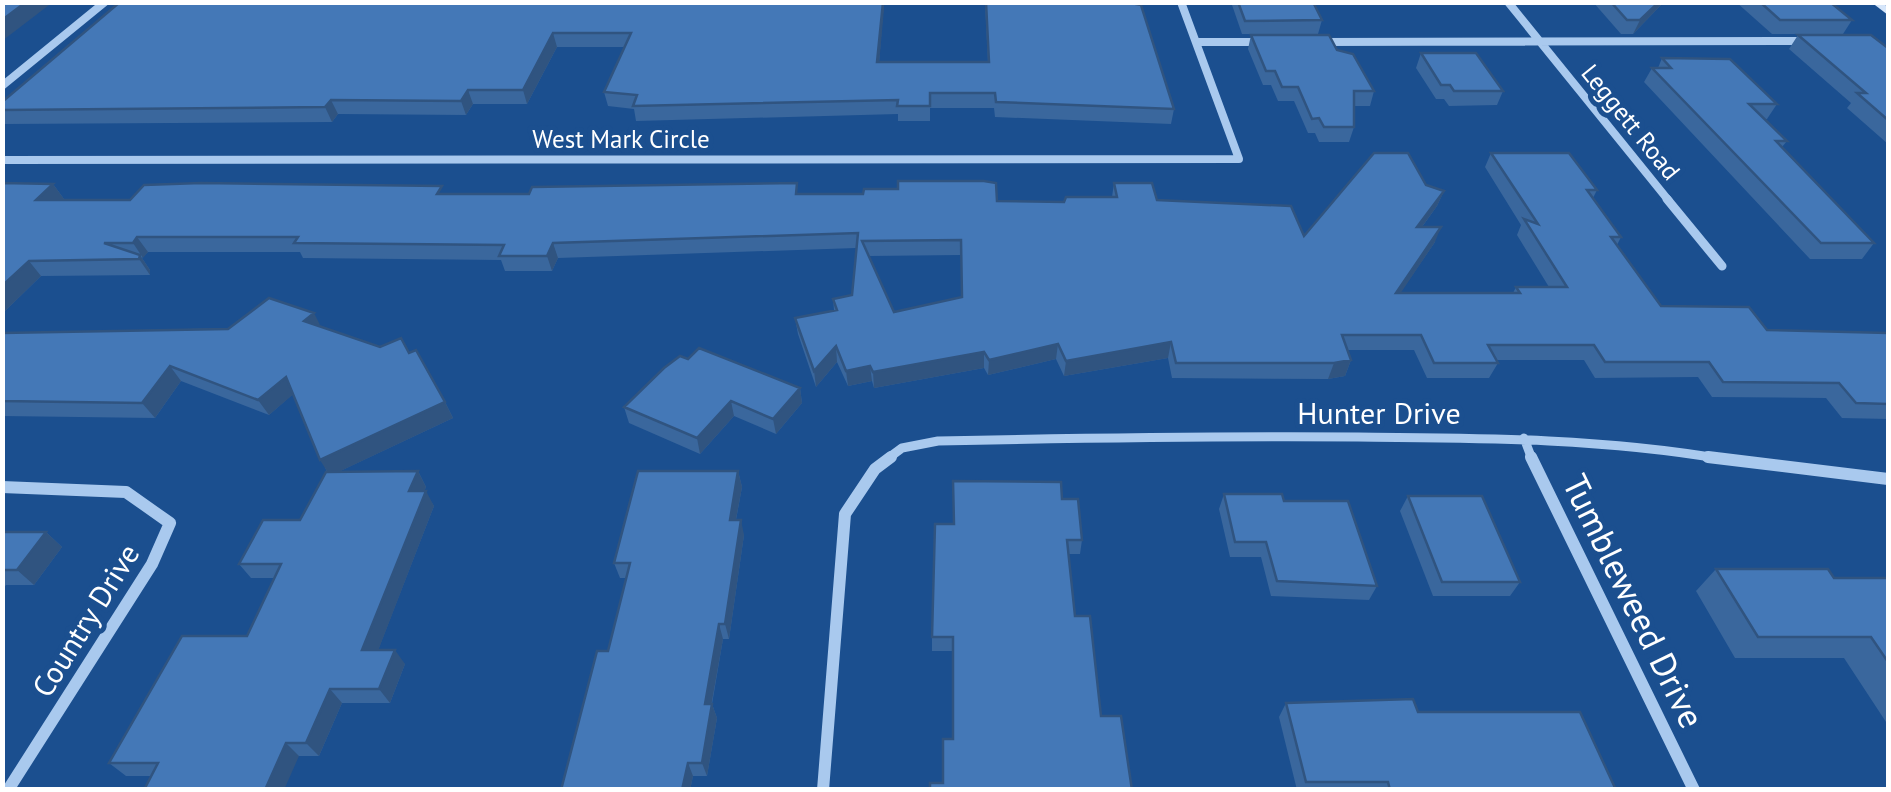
<svg xmlns="http://www.w3.org/2000/svg" width="1891" height="792" font-family="'PT Sans',sans-serif">
  <style>
    .lines { fill: none; stroke-linecap: round; stroke-linejoin: round }
    .street-far2 { stroke: #a9c9ee; stroke-width: 8 }
    .street-far1 { stroke: #a9c9ee; stroke-width: 9 }
    .street { stroke: #a9c9ee; stroke-width: 12 }
    .secondary { fill: #d6e6fa; fill-rule: evenodd }
    .wall { fill: #3a679d; fill-rule: evenodd }
    .shaded-wall { fill: #305480 }
    .building { fill: #4478b7; stroke: #305480; stroke-width: 2.5; fill-rule: evenodd }
    .labels { text-anchor: middle; dominant-baseline: central; stroke-width: 10; stroke-linejoin: round; paint-order: stroke }
    .far-street-label { font-size: 25px; fill: #fff; stroke: #1b4f8f }
    .street-label { font-size: 30px; fill: #fff; stroke: #1b4f8f }
    .near-street-label { font-size: 35px; fill: #fff; stroke: #1b4f8f }
  </style>
  <rect width="100%" height="100%" fill="#1b4f8f"/>
  <g class="lines">
    <!-- street-far2 -->
    <path class="street-far2" d="M1508,2L1669,201
      M1196,42H1263
      M1320,42L1808,41
      M2,86L105,2
      M2,160L1239,159L1181,2"/>
    <!-- street-far1 -->
    <path class="street-far1" d="M1667,199L1722,266
      M1524,438L1532,459
      M887,459L902,448L938,441C1078,438 1218,436 1358,437C1480,438 1601,438 1723,459"/>
    <!-- street -->
    <path class="street" d="M1531,457L1694,790
      M1708,457L1888,479
      M2,487L126,492L170,523L152,564L8,790
      M823,790L845,514L875,469L891,457"/>
    <!-- secondary -->
    <path class="secondary" d="M1871,2H1885L1888,15Z"/>
  </g>
  <!-- wall -->
  <path class="wall" d="M120,2H884L879,62H988L985,2H1126L1174,109L1171,124L995,117L994,108H930V121H898V114L636,121L634,109L608,106L604,92L625,47H557L527,104H473L466,115L338,114L332,122L4,124L2,122V102Z
    M1231,2H1313L1322,20L1318,34H1242Z
    M1593,2H1664L1633,34H1621Z
    M1736,2H1830L1852,20L1843,34H1772Z
    M1251,35L1337,50L1374,91L1370,106H1354V127L1349,142H1319L1315,133H1308L1294,101H1278L1271,85H1263L1248,49Z
    M1798,35L1888,48V144L1847,108L1851,103L1789,49Z
    M1421,53L1503,91L1497,105L1449,106L1444,99H1436L1416,68Z
    M1662,58L1777,104L1767,119H1764L1787,141L1782,147L1874,243L1862,259H1810L1644,82L1652,68H1658Z
    M1491,153L1597,190L1593,198L1621,237L1617,245L1661,306L1767,330L1888,333V419L1842,418L1826,398L1712,397L1698,377L1595,378L1584,360H1496L1498,363L1489,378H1427L1414,350H1348L1351,360L1345,376L1328,379L1172,378L1168,358L1064,376L1056,359L988,375L984,368L874,388L872,381L848,386L837,362L816,387L798,334L795,318L834,310L833,299L852,295L856,248L558,258L552,271H505L501,260L303,258L300,252H148L142,258L150,270V275L41,276L2,314V183L53,184L64,199L62,200L445,194H799L997,201L1064,202L1112,197L1114,183L1157,200L1304,236L1426,185L1444,191L1437,206L1422,227L1435,242L1400,293H1513L1516,287H1549L1517,235L1521,225L1485,167ZM961,255V297L894,312L869,256Z
    M321,326L380,347L409,353L445,402L453,418L338,472L418,471L426,487L424,491L434,506L378,650L405,664L390,703H342L319,756H299L151,776H126L109,763L247,636L274,578H251L239,564L300,520L327,472L293,394L269,415L181,381L155,418L2,416V333Z
    M688,359L800,388L802,403L776,434L734,416L700,454L629,423L624,407Z
    M738,471L742,487L736,520L744,535L729,639H723L712,704L717,718L707,776H693L690,790H561L608,651L626,578H620L614,563Z
    M1224,494L1284,501L1377,586L1369,600L1271,596L1261,557H1230L1219,509Z
    M1408,496L1520,582L1510,596H1433L1400,511Z
    M1062,499L1082,540L1080,554H1069L943,783L953,739L952,651H932V637L953,524Z
    M2,532H46L62,547L34,585H6L2,590Z
    M1716,569L1834,578H1888V725L1844,658H1735L1696,591Z
    M1286,703L1418,712L1616,790H1297L1279,717Z"/>
  <!-- shaded-wall -->
  <path class="shaded-wall" d="M26,2H53L2,41V20Z
    M883,2L884,9L878,76L877,62Z
    M1659,2H1664L1633,34L1640,20Z
    M553,33L557,47L527,104L523,90Z
    M468,90L473,104L466,115L461,101Z
    M331,100L338,114L332,122L325,107Z
    M53,184L64,199L47,215L36,200Z
    M1444,191L1437,206L1411,242L1417,227Z
    M1441,227L1435,242L1390,309L1396,293Z
    M137,237L148,252L143,258L133,243Z
    M553,243L558,258L552,271L547,256Z
    M140,255L150,270V275L139,259Z
    M29,261L41,276L2,314V286Z
    M314,313L322,329L304,321Z
    M1171,342L1168,358L1064,376L1066,361Z
    M1058,344L1056,359L988,375L989,360Z
    M836,346L837,362L816,387L814,371Z
    M984,352V368L874,388L873,372Z
    M1351,360L1345,376L1328,379L1334,363Z
    M170,366L181,381L155,418L142,403Z
    M870,366L872,381L848,386L846,371Z
    M286,377L296,392L269,415L258,400Z
    M800,388L802,403L776,434L773,419Z
    M731,401L734,416L700,454L697,438Z
    M445,402L453,418L330,476L320,460Z
    M418,471L426,487L418,506L409,491Z
    M738,471L742,487L733,535L730,520Z
    M426,491L434,506L373,664L362,650Z
    M741,520L744,535L729,639L725,624Z
    M46,532L62,547L34,585L17,570Z
    M719,624L723,639L709,718L705,704Z
    M395,650L405,664L390,703L379,689Z
    M330,689L342,703L319,756L306,743Z
    M712,704L717,718L707,776L702,763Z
    M286,743L299,756L284,790H265Z
    M688,763L693,776L690,790H682Z"/>
  <!-- building -->
  <path class="building" d="M2,2H26L2,20Z
    M120,2H883L877,62H989L986,2H1126L1141,5L1174,109L996,102L995,93H930V106H897L898,100L633,106L637,95L604,92L631,33H553L523,90H468L461,101L331,100L325,107L2,110V102Z
    M1238,2H1313L1322,20L1245,21Z
    M1611,2H1659L1640,20H1627Z
    M1760,2H1830L1852,20H1780Z
    M1251,35H1329L1337,50L1353,54L1374,91H1354V127H1324L1319,118L1312,119L1298,87H1282L1275,71H1266Z
    M1798,35H1871L1888,48V120L1857,93H1866Z
    M1421,53H1476L1503,91H1454L1450,85H1441Z
    M1662,58L1730,59L1777,104H1749L1787,141H1776L1874,243H1821L1652,68H1671Z
    M1374,153H1408L1426,185L1444,191L1417,227H1441L1396,293H1520L1516,287H1567L1524,219L1538,224L1491,153H1569L1597,190H1587L1621,237H1611L1661,306L1749,307L1767,330L1888,333V404L1856,403L1839,383L1723,382L1709,362H1605L1594,345H1488L1498,363H1434L1421,335H1342L1351,360L1334,363H1176L1171,342L1066,361L1058,344L989,360L984,352L873,372L870,366L846,371L836,346L814,371L795,318L837,310L833,299L852,295L858,233L553,243L547,256H499L504,245L294,243L298,237H137L133,243H104L140,255L139,259L29,261L2,286V183L53,184L36,200H130L144,185L201,183L442,186L437,194H529L532,187L797,183L796,194H863L864,189H898V181H984L996,183L997,201L1064,202L1066,197H1117L1114,183H1152L1157,200L1291,206L1304,236ZM961,240L962,297L894,312L862,241Z
    M269,298L314,313L304,321L380,347L401,338L409,353L416,350L445,402L320,460L286,377L258,400L170,366L142,403L2,401V333L228,329Z
    M699,348L800,388L773,419L731,401L697,438L624,407L664,368L680,356L688,359Z
    M418,471L409,491H426L362,650H395L379,689H330L306,743H286L265,790H144L158,763H109L182,636H247L281,564H239L263,520H300L326,472Z
    M638,471H738L730,520H741L725,624H719L705,704H712L702,763H688L682,790H561L597,651H608L630,563H614Z
    M953,481L1061,482L1062,499H1078L1082,540H1067L1075,616H1090L1101,716H1121L1132,790H930V783H943V739H953V637H932L935,524H954Z
    M1224,494H1282L1284,501H1348L1377,586L1277,581L1266,542H1235Z
    M1408,496H1482L1520,582H1442Z
    M2,532H46L17,570H2Z
    M1716,569H1828L1834,578H1888V662L1871,637H1758Z
    M1413,699L1418,712H1580L1616,790H1390L1388,782H1306L1286,703Z"/>
  <g class="labels">
    <!-- far-street labels -->
    <g class="far-street-label">
      <text transform="translate(1631 122) rotate(51)">Leggett Road</text>
      <text x="621" y="139">West Mark Circle</text>
    </g>
    <!-- street labels -->
    <g class="street-label">
      <text x="1379" y="412">Hunter Drive</text>
      <text transform="translate(85 620) rotate(-58)">Country Drive</text>
    </g>
    <!-- near-street labels -->
    <g class="near-street-label">
      <text transform="translate(1634 601) rotate(64)">Tumbleweed Drive</text>
    </g>
  </g>
  <!-- border -->
  <rect width="1891" height="792" fill="none" stroke="#ffffff" stroke-width="10"/>
</svg>
